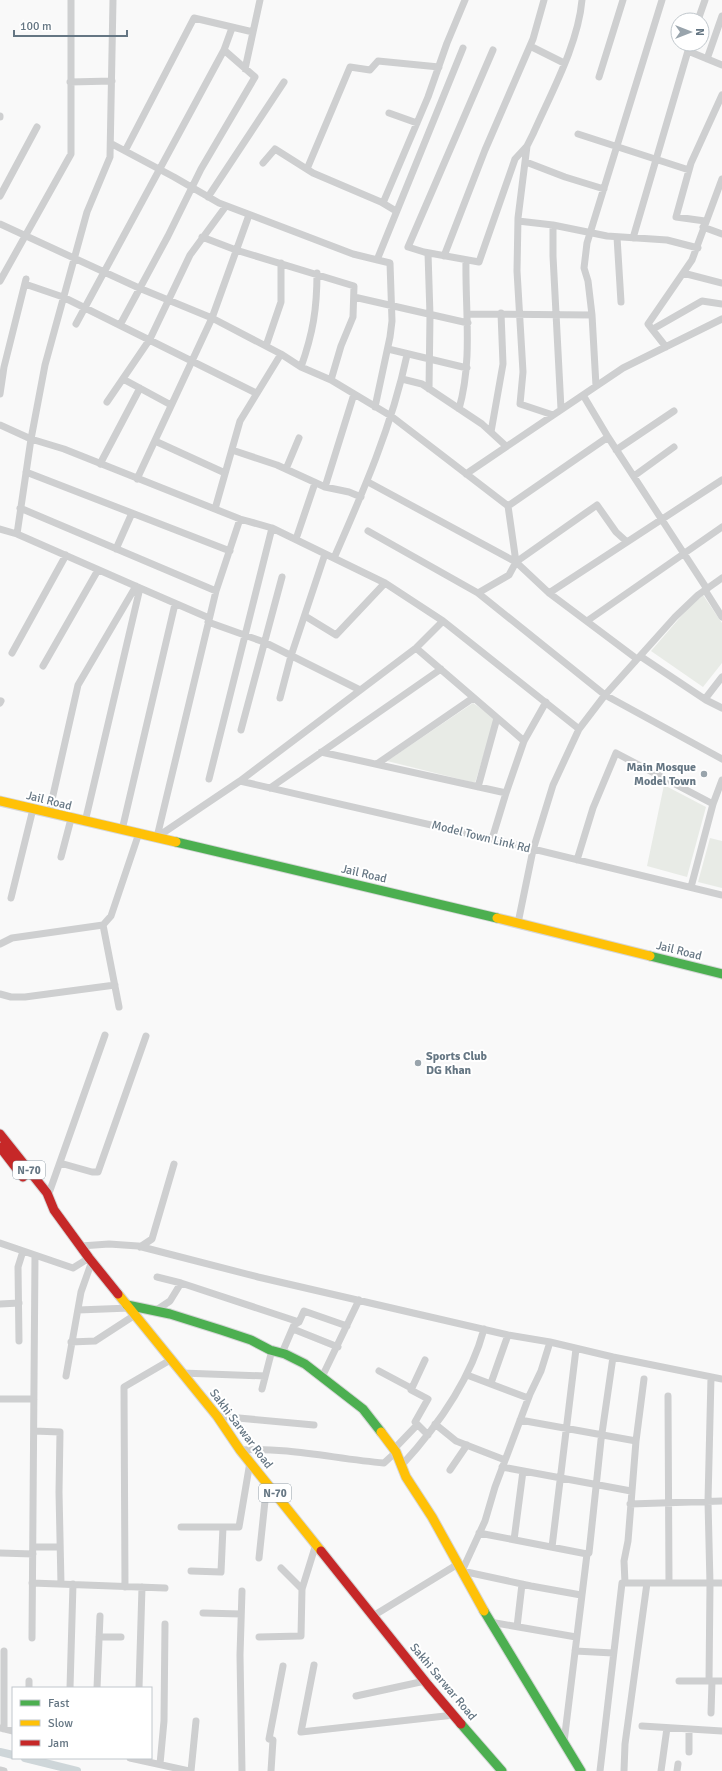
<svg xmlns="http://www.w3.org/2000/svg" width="722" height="1771" font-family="Signika,sans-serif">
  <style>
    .green { fill: #e8ebe6 }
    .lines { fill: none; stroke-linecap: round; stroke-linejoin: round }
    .canal { stroke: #ced6d9; stroke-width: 8 }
    .fast-casing { stroke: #d5d6d7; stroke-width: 11 }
    .slow-casing { stroke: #d5d6d7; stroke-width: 11 }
    .jam-casing { stroke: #d5d6d7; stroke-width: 11 }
    .street { stroke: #cecfd0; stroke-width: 7 }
    .fast { stroke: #4caf50; stroke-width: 9 }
    .slow { stroke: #ffc107; stroke-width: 9 }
    .jam { stroke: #c62828; stroke-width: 9 }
    .poi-dot { fill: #99a4ac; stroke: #fff; stroke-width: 1.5 }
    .labels { text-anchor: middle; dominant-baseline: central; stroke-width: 4; stroke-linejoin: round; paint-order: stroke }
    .shield { fill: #fff; stroke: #939fa8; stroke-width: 1 }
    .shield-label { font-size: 11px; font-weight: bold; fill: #657683 }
    .poi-label { font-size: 12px; font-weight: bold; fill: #657683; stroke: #fff; text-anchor: end }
    .street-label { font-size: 12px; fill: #657683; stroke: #fff }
  </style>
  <rect width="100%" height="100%" fill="#f9f9f9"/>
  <!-- green -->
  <path class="green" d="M703,595L722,623V663L703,687L651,651L690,606Z
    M473,703L495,718L475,783L387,761Z
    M664,785L706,807L687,877L647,866Z
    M710,838L722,841V888L698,882Z"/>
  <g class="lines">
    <!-- canal -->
    <path class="canal" d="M0,1752L13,1755
      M25,1758L77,1771"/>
    <!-- fast casing -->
    <g class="fast-casing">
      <path id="fast" d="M176,842L497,918
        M650,956L722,974
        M127,1305L170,1314L221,1330L251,1340L270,1350L285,1354L305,1364L363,1409L381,1432
        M484,1611L581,1771
        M461,1724L502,1771"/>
    </g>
    <!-- slow casing -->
    <g class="slow-casing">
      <path id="slow" d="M0,801L176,842
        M497,918L650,956
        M118,1294L217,1416L240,1450L321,1551
        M381,1432L396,1452L406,1477L432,1517L484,1611"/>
    </g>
    <!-- jam casing -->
    <g class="jam-casing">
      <path id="jam" d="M0,1134L47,1193L54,1210L89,1258L118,1294
        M0,1147L23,1177
        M321,1551L428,1685L461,1724"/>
    </g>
    <!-- street -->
    <path class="street" d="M698,20L705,0
      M530,46L564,63
      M493,50L408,247L424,252L479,262L515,159L527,146L533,134C551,93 578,45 582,0
      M688,51L722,65
      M707,59L722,16
      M245,69L260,0
      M599,77L623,0
      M70,82L112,81
      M389,113L417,123
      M0,116V117
      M578,134L689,170
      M112,144L174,177L219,203L353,254L390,263L392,321L390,337L375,407
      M527,146L518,218L517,271L523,372L520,404L553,415
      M125,151L194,18L253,32
      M526,162L565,177L604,189
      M263,163L275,149L313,173L381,202L396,211
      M307,169L350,67L370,70L378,61L439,67
      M0,196L37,127
      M208,197L284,82
      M383,203L428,97L447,43L465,0
      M518,221L553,225L607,236L667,240L698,248
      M705,221L676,217L691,163L722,95
      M0,224L139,288L212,318L281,354L301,367L331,380L391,416L508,506L516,562L509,575L478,593L605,695L722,759
      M553,225V256L561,409
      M703,227L722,234
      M202,237L236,250L354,286L353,317L341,346L331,380
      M617,237L621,302
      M633,238L690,44
      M428,253L430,315L429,389
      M444,256L485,150L533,39L544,0
      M377,260L463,48
      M683,273L722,283
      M0,281L71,154V0
      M25,284L63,297L256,393
      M354,297L468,323
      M467,314L592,315
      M76,324L224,50L232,28
      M120,325L168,236L201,169L255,77L224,50
      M653,329L702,301L722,304
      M266,346L281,302V263
      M666,347L648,324L692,260L722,179
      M388,349L467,368
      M301,367C313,333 317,309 317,273
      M123,379L171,405
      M402,379L422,384L482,424L506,446
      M596,386L592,315L588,281L584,268L587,243L662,0
      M0,394L4,367L26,279
      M583,395L608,437L707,589
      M107,402L150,339L190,255L226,206
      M459,409C473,359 465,310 466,260
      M0,425L31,439L64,449L240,519L272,528L385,583L443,621
      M491,432L503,364L501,313
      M155,441L225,473
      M232,450L277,465L325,487L349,492L361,497
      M616,450L674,411
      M100,464L140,388
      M286,469L299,438
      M26,472L230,551
      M466,474L623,368L722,319
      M634,476L674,447
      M137,479L212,318L249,215
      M368,482L516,562L549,593L637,659
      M325,487L354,394
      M508,506L608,437
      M20,508L216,591
      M215,509L240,421L281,354
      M0,529L17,534L140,588L85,822
      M368,531L478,593
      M17,534L31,439L45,365L87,212L110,157L113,0
      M296,539L315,483
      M116,549L132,513
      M334,558C363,492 392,426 407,355
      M516,562L597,505L616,532L627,542
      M140,588L209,618
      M705,590L722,617
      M549,593L722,480
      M305,616L336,635L385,583
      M587,621L722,527
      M208,622L264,642L360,690
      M416,648L524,741
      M12,653L66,555
      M640,656L706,700L722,708
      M43,666L98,570
      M280,698L291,656L325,554
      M705,699L722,677
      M0,703L1,701
      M241,730L282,577
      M321,752L506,793
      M377,764L473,698
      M209,779L272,528
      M240,781L492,839L722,895
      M478,787L497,718
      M270,788L441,669
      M49,813L78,685L136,586
      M122,830L175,604
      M157,837L240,781L416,648L443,621L579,729
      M157,837L216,591L240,519
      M492,839L506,793L524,741L546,702
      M61,857L71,819
      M577,860L593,808L616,753L713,804
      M691,887L713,804L722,780
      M11,898L33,809
      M518,923L533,850L553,785L579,729L605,695L675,617L698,595L722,578
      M103,925L119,1007
      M0,944L12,938L103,925L111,916L139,833
      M0,994L11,997H25L115,985
      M60,1163L92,1172H98L146,1036
      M48,1196L105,1035
      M0,1243L73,1268L89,1258
      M81,1246L109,1244L138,1246L258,1277L508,1335L550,1342L613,1357L722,1379
      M140,1247L152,1239L174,1164
      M157,1277L181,1283L299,1322
      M0,1304L19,1303
      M78,1310L130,1308
      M155,1311L170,1301L181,1283
      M293,1329L338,1347
      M19,1341L18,1267L23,1251
      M71,1342L95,1341L135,1315
      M550,1342L541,1371L530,1394L495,1487L485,1521L462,1571L531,1586L581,1595
      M282,1353L294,1325L299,1322L304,1311L347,1326
      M425,1360L411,1390L428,1399L415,1422L428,1435
      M379,1371L411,1388
      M182,1373L265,1376
      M467,1375L528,1398
      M66,1376L81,1292L92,1261
      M322,1377L359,1300
      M491,1383L508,1335
      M262,1389L272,1350
      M668,1396L669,1583
      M0,1399H34
      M217,1416L314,1425
      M520,1420L636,1441
      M435,1424L456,1441L505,1460
      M34,1431L60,1432L59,1492L61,1584
      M394,1449L417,1425
      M240,1450C288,1447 336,1459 384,1463L396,1452
      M401,1466C438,1426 470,1381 484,1329
      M502,1467L631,1491
      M450,1470L467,1445
      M630,1504L722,1501
      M181,1527H239L250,1462
      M479,1533L587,1554L589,1553L601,1440L613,1357
      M514,1540L523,1471
      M33,1547H60
      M552,1547L576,1349
      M0,1553L33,1554
      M259,1558L267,1482
      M281,1568L302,1589
      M191,1571L221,1572L223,1527
      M32,1583L165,1588
      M625,1583L624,1561L628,1541L636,1441L644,1379
      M125,1587L124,1387L172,1359
      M242,1591L240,1655L242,1771
      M203,1613L241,1614
      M373,1616L458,1564
      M490,1622L576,1637
      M517,1627L522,1584
      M99,1637H121
      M259,1637L301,1636L302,1589L316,1544
      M32,1638L35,1256
      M4,1651V1729
      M575,1651L613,1653
      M314,1665L301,1732L454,1715
      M679,1681H722
      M709,1681L710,1584L708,1501L711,1377
      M29,1688V1681
      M70,1688L73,1584
      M97,1688L100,1616
      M139,1688L142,1587
      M356,1696L425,1681
      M711,1713L712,1681
      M642,1726L722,1731
      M0,1728L13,1731
      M564,1742L587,1554
      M689,1752V1729
      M130,1758L189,1771
      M160,1764L164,1721L165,1624
      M0,1770L4,1771
      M191,1771L196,1721
      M271,1771L273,1740L269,1739L283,1666
      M600,1771L622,1583H722
      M624,1771L625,1744L647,1583
      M661,1771L667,1728
      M677,1771L678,1764"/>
    <!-- fast -->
    <use href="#fast" class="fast"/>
    <!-- slow -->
    <use href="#slow" class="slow"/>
    <!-- jam -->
    <use href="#jam" class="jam"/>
  </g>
  <!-- markers -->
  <g class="poi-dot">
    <circle cx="704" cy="774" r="4"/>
    <circle cx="418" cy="1063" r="4"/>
  </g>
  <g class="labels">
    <!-- shield labels -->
    <g class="shield">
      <rect x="13" y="1161" width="32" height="18" rx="3"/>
      <rect x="259" y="1484" width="32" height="18" rx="3"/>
    </g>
    <g class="shield-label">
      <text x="29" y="1170">N-70</text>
      <text x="275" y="1493">N-70</text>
    </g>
    <!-- poi labels -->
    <g class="poi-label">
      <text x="696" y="767">Main Mosque<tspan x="696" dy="14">Model Town</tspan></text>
      <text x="426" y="1056" text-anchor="start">Sports Club<tspan x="426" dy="14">DG Khan</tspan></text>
    </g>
    <!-- street labels -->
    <g class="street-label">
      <text transform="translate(49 801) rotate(14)">Jail Road</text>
      <text transform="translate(481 837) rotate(14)">Model Town Link Rd</text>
      <text transform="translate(364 874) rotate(13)">Jail Road</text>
      <text transform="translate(679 951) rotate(14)">Jail Road</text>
      <text transform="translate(241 1429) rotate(53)">Sakhi Sarwar Road</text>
      <text transform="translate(443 1682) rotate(50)">Sakhi Sarwar Road</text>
    </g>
  </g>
  <!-- legend -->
  <rect x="12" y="1687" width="140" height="72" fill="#ffffff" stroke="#c1c8cd"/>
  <rect x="20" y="1700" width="20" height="6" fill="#4caf50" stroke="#c1c8cd"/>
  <text x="48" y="1707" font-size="12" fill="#657683">Fast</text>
  <rect x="20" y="1720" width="20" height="6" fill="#ffc107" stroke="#c1c8cd"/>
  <text x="48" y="1727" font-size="12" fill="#657683">Slow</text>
  <rect x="20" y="1740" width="20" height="6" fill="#c62828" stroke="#c1c8cd"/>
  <text x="48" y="1747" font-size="12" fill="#657683">Jam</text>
  <!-- north arrow -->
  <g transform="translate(690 32) rotate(90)"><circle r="19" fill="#ffffff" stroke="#c1c8cd"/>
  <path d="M0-3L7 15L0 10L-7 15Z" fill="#99a4ac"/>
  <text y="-6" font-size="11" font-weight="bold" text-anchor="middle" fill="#657683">N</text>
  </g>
  <!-- scale -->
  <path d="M14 30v6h113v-6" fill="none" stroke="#657683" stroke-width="2"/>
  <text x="20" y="30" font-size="12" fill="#657683" stroke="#ffffff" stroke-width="3" paint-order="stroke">100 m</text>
</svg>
